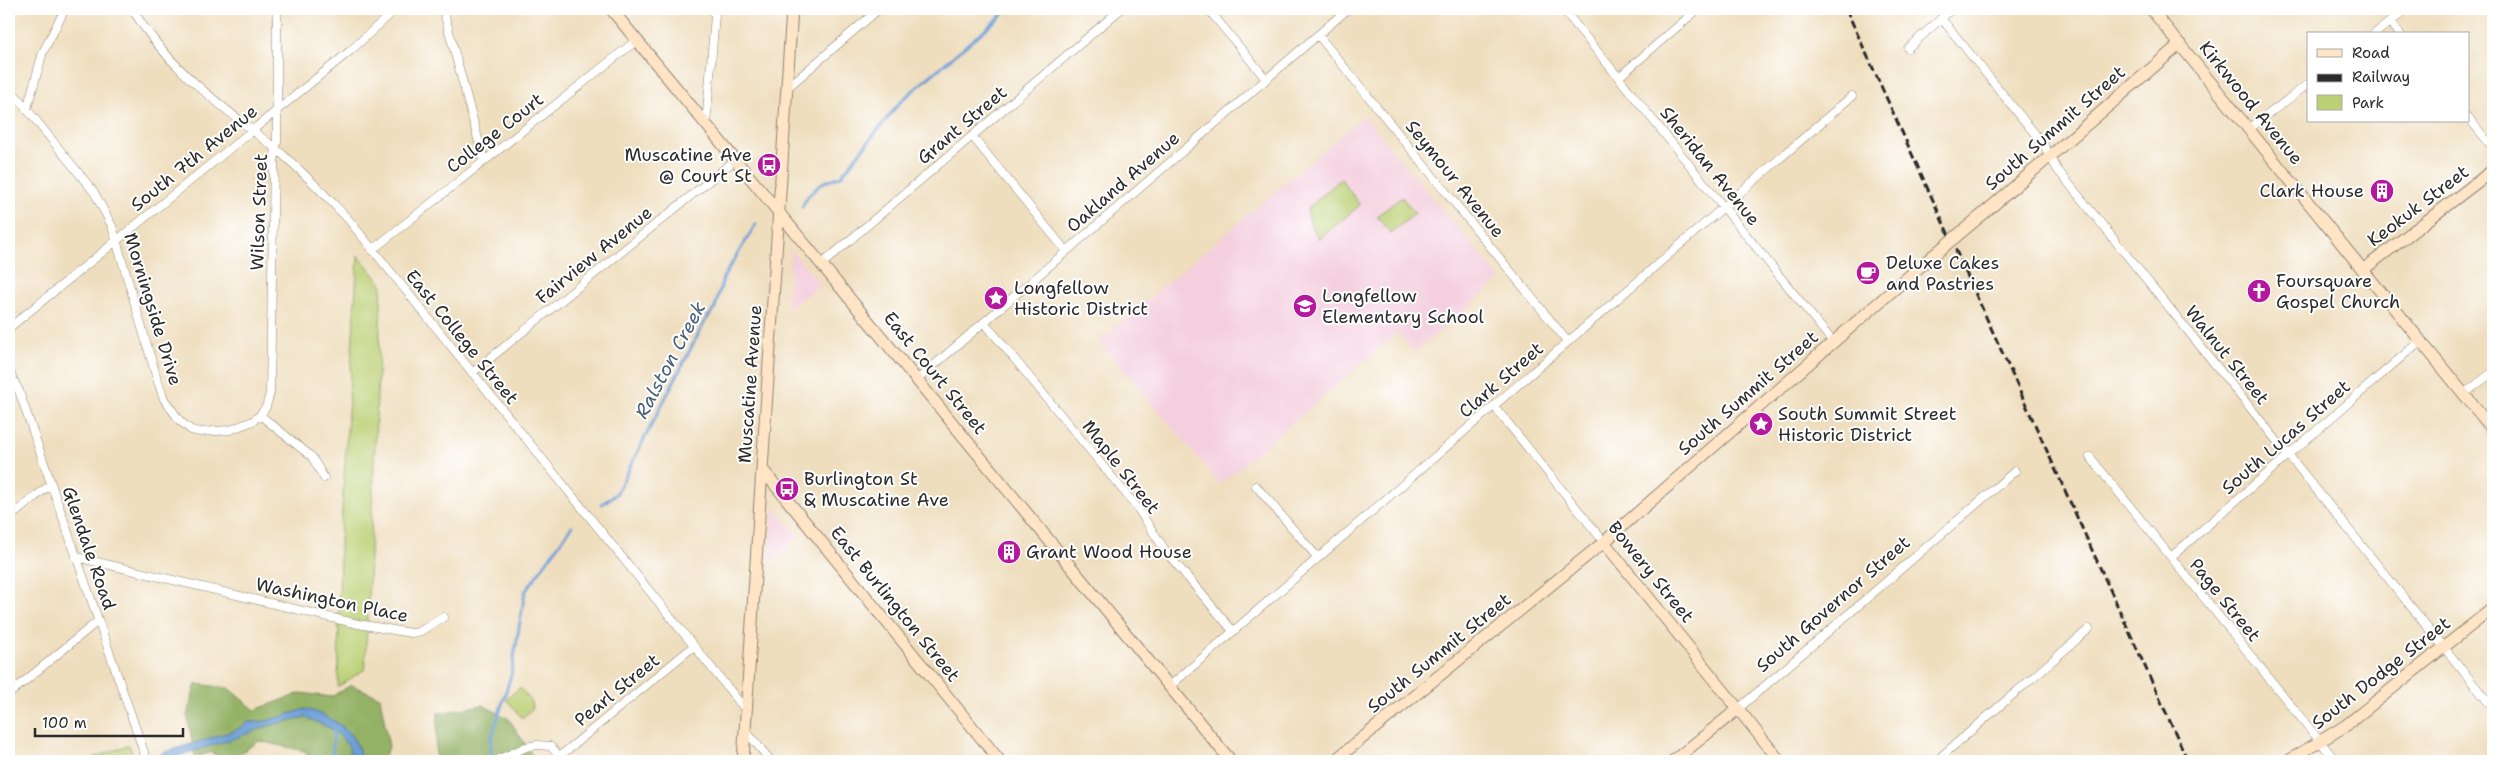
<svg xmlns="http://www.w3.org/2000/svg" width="2502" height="770" font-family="'Shantell Sans',sans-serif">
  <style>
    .built { fill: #f4cfde }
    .green { fill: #bbd075; stroke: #737e50 }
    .forest { fill: #94b266; stroke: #606e48 }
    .water { fill: #699cd5; stroke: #4a6480 }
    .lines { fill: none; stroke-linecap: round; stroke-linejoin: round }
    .stream { stroke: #699cd5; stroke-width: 3 }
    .street-casing { stroke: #8d8474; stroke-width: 9 }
    .secondary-casing { stroke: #8d8474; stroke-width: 13 }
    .street { stroke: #fff; stroke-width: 8 }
    .secondary { stroke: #ffe4c6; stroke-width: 11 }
    .rail { stroke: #2b2b2b; stroke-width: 3; stroke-dasharray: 8 4; stroke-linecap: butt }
    .secondary-bridge-casing { stroke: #8d8474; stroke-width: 13; stroke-linecap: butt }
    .secondary-bridge { stroke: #ffe4c6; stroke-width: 11 }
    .labels { text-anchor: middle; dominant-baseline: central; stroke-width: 4; stroke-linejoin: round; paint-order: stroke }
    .street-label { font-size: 18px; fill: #2b2b2b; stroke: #fff }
    .poi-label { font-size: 18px; fill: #2b2b2b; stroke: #fff; text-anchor: start }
    .water-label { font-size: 19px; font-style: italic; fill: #475e77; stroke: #fff }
  </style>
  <rect width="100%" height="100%" fill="#fff"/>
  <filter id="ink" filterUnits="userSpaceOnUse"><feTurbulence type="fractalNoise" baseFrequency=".02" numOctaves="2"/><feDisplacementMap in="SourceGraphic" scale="10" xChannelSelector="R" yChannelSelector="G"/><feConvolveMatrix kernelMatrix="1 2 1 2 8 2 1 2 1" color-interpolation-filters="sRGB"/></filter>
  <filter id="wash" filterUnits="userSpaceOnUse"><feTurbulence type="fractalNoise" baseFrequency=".0096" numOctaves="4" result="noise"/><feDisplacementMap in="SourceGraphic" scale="20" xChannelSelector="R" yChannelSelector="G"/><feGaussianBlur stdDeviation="1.12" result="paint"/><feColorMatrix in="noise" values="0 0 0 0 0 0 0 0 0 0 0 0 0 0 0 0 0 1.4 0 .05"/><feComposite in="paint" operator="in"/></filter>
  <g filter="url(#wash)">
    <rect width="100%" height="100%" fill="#efdebe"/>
    <!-- built -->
    <path class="built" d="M1364,116L1501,279L1415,352L1398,333L1220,484L1099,341Z
      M791,250L820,284L787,310Z
      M774,507L799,537L769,563Z"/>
    <!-- green -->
    <path class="green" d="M1341,179L1360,205L1319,239L1310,223L1307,209Z
      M1402,197L1415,214L1390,233L1377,216Z
      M358,255L382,284L365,669L338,687L340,541Z
      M520,688L530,700L533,708L522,718L506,699Z
      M129,745L135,761H85Z"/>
    <!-- forest -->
    <path class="forest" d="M196,684L228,688L255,710L301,693L331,697L351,685L380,697L389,747L382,761H310L305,751L259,741L228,761L211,752L195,757L187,715Z
      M483,705L509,719L536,761H435L438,713Z"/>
    <!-- water -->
    <path class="water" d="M305,709C328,714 362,733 360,761H351L349,747L340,736L332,729L305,717L268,726L233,739L165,760L160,758L162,753L236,730L249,722L266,721Z"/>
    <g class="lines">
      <!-- stream -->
      <path class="stream" d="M802,207L808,196L822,183L841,176L901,101L1009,9
        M602,504L616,494L705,321L715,308L723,278L756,224
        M332,761L334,728
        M491,761V740L511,675L525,592L572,526"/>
    </g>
  </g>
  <g filter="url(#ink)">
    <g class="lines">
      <!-- street casing -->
      <g class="street-casing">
        <path id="street" d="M132,9C172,73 219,103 276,149C302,170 325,195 348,219L745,709
          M443,9L484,161
          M1208,9L1266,79
          M1563,9L1833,342
          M1941,18L2044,145L2057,169L2493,708
          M2390,22L2400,34
          M2374,34L2407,9
          M1318,35L1568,342
          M1908,48L1952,9
          M1619,77L1698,9
          M9,87L94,192L112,226L157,379L164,399L180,421L191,430L200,432L230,430L253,421L260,415L266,407L270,393L274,162L277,142V9
          M787,88L879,9
          M27,109L43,52L65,9
          M2468,117L2493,148
          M706,125L715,15L711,9
          M2249,129L2308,84
          M972,136L1066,251
          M372,250L637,40
          M822,264L1121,9
          M984,322L1136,506L1167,553L1233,631
          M9,328L350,51L396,9
          M9,371L19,391L147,761
          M472,373L735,160
          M918,379L1348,9
          M2464,394L2493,372
          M1494,406L1604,542
          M260,415L312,457L324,478
          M2090,457L2336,761
          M1256,486L1318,558
          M9,518L51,484
          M76,557L358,624L411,633L419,632L444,617
          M2171,557L2421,340
          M1170,686L1852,96
          M9,694L98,621
          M1738,709L2015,471
          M745,730L771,761
          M560,756L694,646
          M495,761L526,747L537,745L550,746L564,761
          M1936,761L2089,629"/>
      </g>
      <!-- secondary casing -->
      <g class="secondary-casing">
        <path id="secondary" d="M611,9L1231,761
          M2151,9L2493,430
          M1983,214L2180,44
          M2364,269L2493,170
          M762,469L1000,761
          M1604,542L1780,761
          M743,761L792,9
          M1334,761L1604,542L1923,264
          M1673,761L1738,709
          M2288,761L2345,726L2493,608"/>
      </g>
      <!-- street -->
      <use href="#street" class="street"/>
      <!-- secondary -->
      <use href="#secondary" class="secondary"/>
      <!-- rail -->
      <path class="rail" d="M1846,9L2188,761"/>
      <!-- secondary-bridge casing -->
      <g class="secondary-bridge-casing">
        <path id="secondary-bridge" d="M1923,264L1983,214"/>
      </g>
      <!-- secondary-bridge -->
      <use href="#secondary-bridge" class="secondary-bridge"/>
    </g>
  </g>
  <!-- icons -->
  <defs>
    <g id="bus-disc" transform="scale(1.25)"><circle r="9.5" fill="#b5179e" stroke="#fff"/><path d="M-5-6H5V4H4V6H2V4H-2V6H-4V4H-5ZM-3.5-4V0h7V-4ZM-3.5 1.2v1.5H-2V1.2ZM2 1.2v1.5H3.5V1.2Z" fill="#fff"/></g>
    <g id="building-disc" transform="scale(1.25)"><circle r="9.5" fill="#b5179e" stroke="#fff"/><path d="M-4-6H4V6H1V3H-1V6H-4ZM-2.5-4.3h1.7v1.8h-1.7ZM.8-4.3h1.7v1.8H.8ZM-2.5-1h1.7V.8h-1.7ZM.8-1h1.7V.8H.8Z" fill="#fff"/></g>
    <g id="cafe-disc" transform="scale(1.25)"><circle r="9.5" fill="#b5179e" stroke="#fff"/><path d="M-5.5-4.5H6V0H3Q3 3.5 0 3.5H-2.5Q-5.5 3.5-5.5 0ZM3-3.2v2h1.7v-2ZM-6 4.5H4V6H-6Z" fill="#fff"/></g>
    <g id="church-disc" transform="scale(1.25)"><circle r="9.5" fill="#b5179e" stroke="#fff"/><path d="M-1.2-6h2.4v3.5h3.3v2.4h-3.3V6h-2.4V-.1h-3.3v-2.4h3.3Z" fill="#fff"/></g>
    <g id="sight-disc" transform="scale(1.25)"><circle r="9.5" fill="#b5179e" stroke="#fff"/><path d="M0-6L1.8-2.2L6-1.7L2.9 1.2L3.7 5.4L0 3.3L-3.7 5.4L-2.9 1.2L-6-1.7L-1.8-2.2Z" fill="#fff"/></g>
    <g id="school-disc" transform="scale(1.25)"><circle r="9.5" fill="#b5179e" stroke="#fff"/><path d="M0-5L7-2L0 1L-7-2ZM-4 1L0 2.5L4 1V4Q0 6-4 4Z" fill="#fff"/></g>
  </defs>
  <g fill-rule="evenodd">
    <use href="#bus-disc" x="769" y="165"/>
    <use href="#building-disc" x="2382" y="191"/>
    <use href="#cafe-disc" x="1868" y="273"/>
    <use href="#church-disc" x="2259" y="291"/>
    <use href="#sight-disc" x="996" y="298"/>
    <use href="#school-disc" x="1305" y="306"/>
    <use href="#sight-disc" x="1761" y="424"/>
    <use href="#bus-disc" x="787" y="489"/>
    <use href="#building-disc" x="1009" y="552"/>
  </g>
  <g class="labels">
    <!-- street labels -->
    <g class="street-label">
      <text transform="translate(2251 103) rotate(51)">Kirkwood Avenue</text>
      <text transform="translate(962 125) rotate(-40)">Grant Street</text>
      <text transform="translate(2055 128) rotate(-41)">South Summit Street</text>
      <text transform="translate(495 133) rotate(-38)">College Court</text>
      <text transform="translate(194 158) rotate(-39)">South 7th Avenue</text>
      <text transform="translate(1710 166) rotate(51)">Sheridan Avenue</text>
      <text transform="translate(1455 179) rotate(51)">Seymour Avenue</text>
      <text transform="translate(1123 182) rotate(-41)">Oakland Avenue</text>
      <text transform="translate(2418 206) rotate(-37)">Keokuk Street</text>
      <text transform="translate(259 212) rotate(-88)">Wilson Street</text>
      <text transform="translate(594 255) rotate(-39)">Fairview Avenue</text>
      <text transform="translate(153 309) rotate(73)">Morningside Drive</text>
      <text transform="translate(462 337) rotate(51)">East College Street</text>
      <text transform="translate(2227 355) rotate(51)">Walnut Street</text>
      <text transform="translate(935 373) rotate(51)">East Court Street</text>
      <text transform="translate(1501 380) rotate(-41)">Clark Street</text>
      <text transform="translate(750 384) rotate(-86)">Muscatine Avenue</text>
      <text transform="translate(1748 393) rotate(-41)">South Summit Street</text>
      <text transform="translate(2286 437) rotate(-41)">South Lucas Street</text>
      <text transform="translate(1121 467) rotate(52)">Maple Street</text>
      <text transform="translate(89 548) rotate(71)">Glendale Road</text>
      <text transform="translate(1651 572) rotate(51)">Bowery Street</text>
      <text transform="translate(332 600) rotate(12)">Washington Place</text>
      <text transform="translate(2225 600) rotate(51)">Page Street</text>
      <text transform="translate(895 604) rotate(51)">East Burlington Street</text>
      <text transform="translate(1833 604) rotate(-41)">South Governor Street</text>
      <text transform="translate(1439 653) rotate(-39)">South Summit Street</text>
      <text transform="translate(2381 673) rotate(-38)">South Dodge Street</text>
      <text transform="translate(617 690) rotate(-39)">Pearl Street</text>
    </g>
    <!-- poi labels -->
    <g class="poi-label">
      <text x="752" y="155" text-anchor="end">Muscatine Ave<tspan x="752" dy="21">@ Court St</tspan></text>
      <text x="2364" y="191" text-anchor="end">Clark House</text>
      <text x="1886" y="263">Deluxe Cakes<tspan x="1886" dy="21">and Pastries</tspan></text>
      <text x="2276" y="281">Foursquare<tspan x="2276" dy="21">Gospel Church</tspan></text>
      <text x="1014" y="288">Longfellow<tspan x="1014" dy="21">Historic District</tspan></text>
      <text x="1322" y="296">Longfellow<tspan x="1322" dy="21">Elementary School</tspan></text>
      <text x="1778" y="414">South Summit Street<tspan x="1778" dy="21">Historic District</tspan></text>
      <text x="804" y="479">Burlington St<tspan x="804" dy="21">&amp; Muscatine Ave</tspan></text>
      <text x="1026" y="552">Grant Wood House</text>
    </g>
    <!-- water labels -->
    <g class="water-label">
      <text transform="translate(670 360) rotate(-62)">Ralston Creek</text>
    </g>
  </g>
  <!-- margin -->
  <rect width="2502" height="770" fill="none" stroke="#fff" stroke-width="30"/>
  <!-- legend -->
  <rect x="2307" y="32" width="162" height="90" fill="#ffffff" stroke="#aaaaaa"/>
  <rect x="2317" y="49" width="25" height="8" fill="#ffe4c6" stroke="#aaaaaa"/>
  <text x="2352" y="58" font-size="15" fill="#2b2b2b">Road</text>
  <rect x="2317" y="74" width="25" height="8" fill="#2b2b2b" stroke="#aaaaaa"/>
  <text x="2352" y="82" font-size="15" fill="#2b2b2b">Railway</text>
  <rect x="2317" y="95" width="25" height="15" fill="#bbd075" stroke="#aaaaaa"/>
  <text x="2352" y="108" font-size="15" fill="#2b2b2b">Park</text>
  <!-- scale -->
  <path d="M35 728v8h148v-8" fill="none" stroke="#2b2b2b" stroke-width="2.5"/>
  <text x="42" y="728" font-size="15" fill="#2b2b2b" stroke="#ffffff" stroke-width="4" paint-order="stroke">100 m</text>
</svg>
